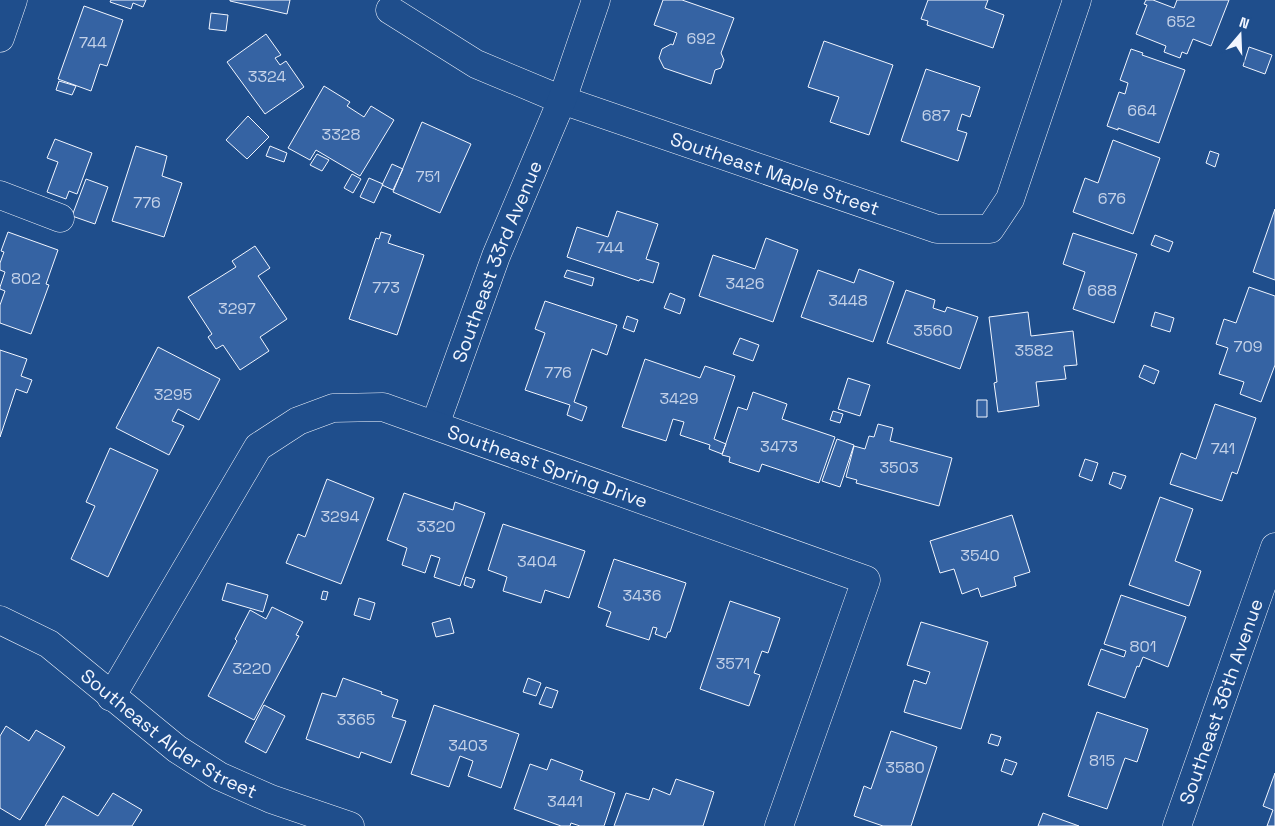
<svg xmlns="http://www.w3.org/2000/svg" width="1275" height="826" font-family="'Space Grotesk',sans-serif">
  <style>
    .building { fill: #3563a3; stroke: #f2f6ff }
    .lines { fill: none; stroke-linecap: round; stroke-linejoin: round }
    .minor-casing { stroke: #f2f6ff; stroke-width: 29 }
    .major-casing { stroke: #f2f6ff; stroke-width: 29 }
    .minor { stroke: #1f4e8c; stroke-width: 28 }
    .major { stroke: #1f4e8c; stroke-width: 28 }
    .labels { text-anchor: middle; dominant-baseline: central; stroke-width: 4; stroke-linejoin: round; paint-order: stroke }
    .number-label { font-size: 16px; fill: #c3d1e8 }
    .street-label { font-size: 19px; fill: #f2f6ff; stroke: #1f4e8c }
  </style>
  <rect width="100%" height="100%" fill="#1f4e8c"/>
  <!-- building -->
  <path class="building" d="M111,0H146L143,7L133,3L131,9L110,2Z
    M230,0H290L287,14L230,1Z
    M663,0H682L734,18L721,53L724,60L721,68L715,70L711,84L664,68L659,58L662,49L671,44L673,45L677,33L654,25Z
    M928,0H988L985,8L1004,15L993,48L927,25L928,21L921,19Z
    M1146,0H1153L1174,8L1177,0H1229L1211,46L1193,39L1187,54L1182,52L1180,58L1164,52L1166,46L1136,34L1147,5L1144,4Z
    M84,6L123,20L107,66L100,64L91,91L58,79Z
    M211,13L228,15L226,31L209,29Z
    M266,34L281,55L275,58L280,65L286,61L304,87L265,114L227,62Z
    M824,41L893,65L869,135L830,122L839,97L808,87Z
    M1249,47L1272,55L1265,74L1243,66Z
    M1131,49L1143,53L1142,55L1185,70L1159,143L1118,128V130L1107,126L1119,92L1125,94L1128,83L1120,80Z
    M926,69L980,87L970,117L962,114L957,130L967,133L958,161L901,141Z
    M59,81L76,86L72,95L56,90Z
    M324,86L350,102L347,106L364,117L371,106L394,120L360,176L316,150L310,160L288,148Z
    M248,116L269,137L247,159L226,140Z
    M422,122L471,144L440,213L393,192Z
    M55,139L92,153L77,194L69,191L66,199L47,192L58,162L47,158Z
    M1113,140L1160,158L1133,234L1073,212L1085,178L1098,183Z
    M136,146L167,156L162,176L182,183L164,237L112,221Z
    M270,146L287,153L284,162L266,156Z
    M1210,151L1219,154L1215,167L1206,163Z
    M317,154L329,160L322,171L310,165Z
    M392,164L403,169L393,190L382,185Z
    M352,174L361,179L353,193L344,188Z
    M369,178L383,184L374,203L360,197Z
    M86,179L108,187L95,224L72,216Z
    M1275,209V280L1253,272Z
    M617,211L658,224L646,259L659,263L653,283L640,279L639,281L567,257L577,227L608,237Z
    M8,232L58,250L46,284L49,285L31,334L0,323V305L5,291L0,289V287L5,272L0,270V263L4,252L1,251Z
    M381,232L391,235L388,243L424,255L397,335L349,319L376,238L379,239Z
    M1073,233L1137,254L1114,323L1073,309L1085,272L1063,264Z
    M1155,235L1173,242L1169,252L1151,245Z
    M766,238L798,250L773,322L699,296L713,255L755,269Z
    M255,246L270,268L258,276L287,319L260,337L269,351L240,370L223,345L216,349L208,337L212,334L188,297L236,267L232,261Z
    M859,269L894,282L873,342L801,317L818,270L854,283Z
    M567,270L594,278L592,286L564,277Z
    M1249,287L1275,296V365L1261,402L1240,394L1244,382L1219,374L1228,348L1216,344L1224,319L1236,323Z
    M906,290L935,300L933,308L945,312L947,307L978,317L960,369L887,343Z
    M670,293L685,299L680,314L664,308Z
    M545,301L617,325L607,355L592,349L574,402L587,407L582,421L567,415L570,405L525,390L545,333L535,329Z
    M1028,312L1031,336L1073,331L1077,365L1064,366L1066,379L1036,382L1039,406L998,412L994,383L997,382L989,317Z
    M1155,312L1174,318L1170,332L1151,326Z
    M627,316L638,320L634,332L623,328Z
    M740,338L759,345L753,361L733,354Z
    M158,347L220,379L199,420L178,409L172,421L184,426L169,455L116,428Z
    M0,350L27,359L21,376L32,380L27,393L16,389L0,437Z
    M645,359L700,378L705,366L735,376L714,439L726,444L722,454L709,449L710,445L680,435L684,422L673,419L666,441L622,427Z
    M1144,365L1159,371L1154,384L1139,377Z
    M848,378L870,385L860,416L838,409Z
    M753,392L787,404L782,419L835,437L819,483L762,464L759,472L729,462L730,457L722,455L738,407L747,410Z
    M977,400H987V417H977Z
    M1215,404L1256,418L1237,474L1232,472L1222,501L1170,484L1181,453L1196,459Z
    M833,411L843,414L840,423L830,420Z
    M878,424L893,428L890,441L952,458L939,506L856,483L857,480L846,477L854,446L865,449L869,436L874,437Z
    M837,439L854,445L840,487L822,481Z
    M110,448L158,470L108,577L71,559L95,506L86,502Z
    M1085,459L1098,463L1092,481L1079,476Z
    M1113,472L1126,476L1121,489L1109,484Z
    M327,479L374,498L341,584L286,563L298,534L305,537Z
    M404,493L453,510L455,502L485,513L460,586L434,577L440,558L431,555L425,573L402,565L407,548L387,540Z
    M1160,497L1193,509L1175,561L1201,571L1189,606L1129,585Z
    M1012,515L1030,572L1014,577L1016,586L981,597L978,588L962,594L954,569L940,573L930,541Z
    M503,524L585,551L569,598L545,590L541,603L503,591L507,577L488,570Z
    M614,559L686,583L670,632H668L666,638L655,634L657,628L653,627L649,640L606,626L611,612L598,607Z
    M466,577L475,580L472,588L464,585Z
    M227,583L268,595L263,612L222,600Z
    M323,591L328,592L326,600L321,599Z
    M1121,595L1186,617L1168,667L1143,657L1139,667L1137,666L1125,698L1088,685L1101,649L1124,657L1126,651L1104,644Z
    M359,598L375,603L370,620L354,615Z
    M730,601L780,618L768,653L762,651L754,673L760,675L749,706L700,689Z
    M272,607L303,622L296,635L299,636L254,720L208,696L237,641L235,639L250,610L266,619Z
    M450,618L454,633L436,637L432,623Z
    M921,622L988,642L961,729L904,712L914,680L926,684L930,672L907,665Z
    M343,678L382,692L381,694L398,700L392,717L406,721L391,763L361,752L359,758L306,739L322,693L336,697Z
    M528,678L541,683L536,696L523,692Z
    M546,687L558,691L552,708L539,704Z
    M264,705L285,716L266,753L245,742Z
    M434,705L519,734L501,788L468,776L473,761L460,756L449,787L411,774Z
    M1097,712L1148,729L1137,762L1125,758L1107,809L1068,796Z
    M6,726L29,741L36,730L65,747L20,820L0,808V736Z
    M891,731L937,747L911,826H883L854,816L864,786L871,789Z
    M991,734L1001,737L998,746L988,743Z
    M551,759L583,771L580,780L615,793L604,826H580L571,823L570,826H561L514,809L530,764L547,770Z
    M1005,759L1017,763L1012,775L1001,771Z
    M1275,773V826H1267L1273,810L1263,806Z
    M676,779L714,792L703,826H614L626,793L649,800L653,788L670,795Z
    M113,793L142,810L132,826H45L63,796L98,816Z
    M1043,813L1079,826H1038Z"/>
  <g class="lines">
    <!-- minor casing -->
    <g class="minor-casing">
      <g id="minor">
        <path id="s1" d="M390,10L476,64L562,100L937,229H990L1010,199L1077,0"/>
        <path d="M0,195L60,218"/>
        <path id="s2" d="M435,425L496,256L562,100L596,0"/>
        <path id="s3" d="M0,620L49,644L177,749L219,776L271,799L350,826"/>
        <path id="s4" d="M111,697L258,447L298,421L333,408L383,407L866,580L779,826"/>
        <path id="s5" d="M1177,826L1275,547"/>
      </g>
    </g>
    <!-- major casing -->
    <g class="major-casing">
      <path id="major" d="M0,38L13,0"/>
    </g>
    <!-- minor -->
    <use href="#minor" class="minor"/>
    <!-- major -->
    <use href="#major" class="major"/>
  </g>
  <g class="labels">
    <!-- number labels -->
    <g class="number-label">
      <text x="1181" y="21">652</text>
      <text x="701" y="38">692</text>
      <text x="93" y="42">744</text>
      <text x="267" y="76">3324</text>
      <text x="1142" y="110">664</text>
      <text x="936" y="115">687</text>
      <text x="341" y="134">3328</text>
      <text x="428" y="176">751</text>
      <text x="1112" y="198">676</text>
      <text x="147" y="202">776</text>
      <text x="610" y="247">744</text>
      <text x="26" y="278">802</text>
      <text x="745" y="283">3426</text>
      <text x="386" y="287">773</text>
      <text x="1102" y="290">688</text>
      <text x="848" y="300">3448</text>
      <text x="237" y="308">3297</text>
      <text x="933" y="330">3560</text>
      <text x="1248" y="346">709</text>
      <text x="1034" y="350">3582</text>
      <text x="558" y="372">776</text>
      <text x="173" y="394">3295</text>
      <text x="679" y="398">3429</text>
      <text x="779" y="446">3473</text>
      <text x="1223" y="448">741</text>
      <text x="899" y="467">3503</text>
      <text x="340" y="516">3294</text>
      <text x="436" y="526">3320</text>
      <text x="980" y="555">3540</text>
      <text x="537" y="561">3404</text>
      <text x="642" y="595">3436</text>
      <text x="1143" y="646">801</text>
      <text x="733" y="663">3571</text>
      <text x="252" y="668">3220</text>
      <text x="356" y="719">3365</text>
      <text x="468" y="745">3403</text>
      <text x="1102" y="760">815</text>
      <text x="905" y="767">3580</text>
      <text x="565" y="801">3441</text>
    </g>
    <!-- street labels -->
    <g class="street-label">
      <text stroke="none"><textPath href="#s1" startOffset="420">Southeast Maple Street</textPath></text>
      <text stroke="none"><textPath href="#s2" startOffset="175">Southeast 33rd Avenue</textPath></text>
      <text stroke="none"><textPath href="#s4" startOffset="600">Southeast Spring Drive</textPath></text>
      <text stroke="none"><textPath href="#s5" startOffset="132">Southeast 36th Avenue</textPath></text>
      <text stroke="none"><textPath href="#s3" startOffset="205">Southeast Alder Street</textPath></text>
    </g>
  </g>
  <!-- north arrow -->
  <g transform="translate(1240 35) rotate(19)" stroke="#1f4e8c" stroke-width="4" paint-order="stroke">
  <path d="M0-4L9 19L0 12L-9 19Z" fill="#f2f6ff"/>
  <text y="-8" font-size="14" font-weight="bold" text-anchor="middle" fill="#f2f6ff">N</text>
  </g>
</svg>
